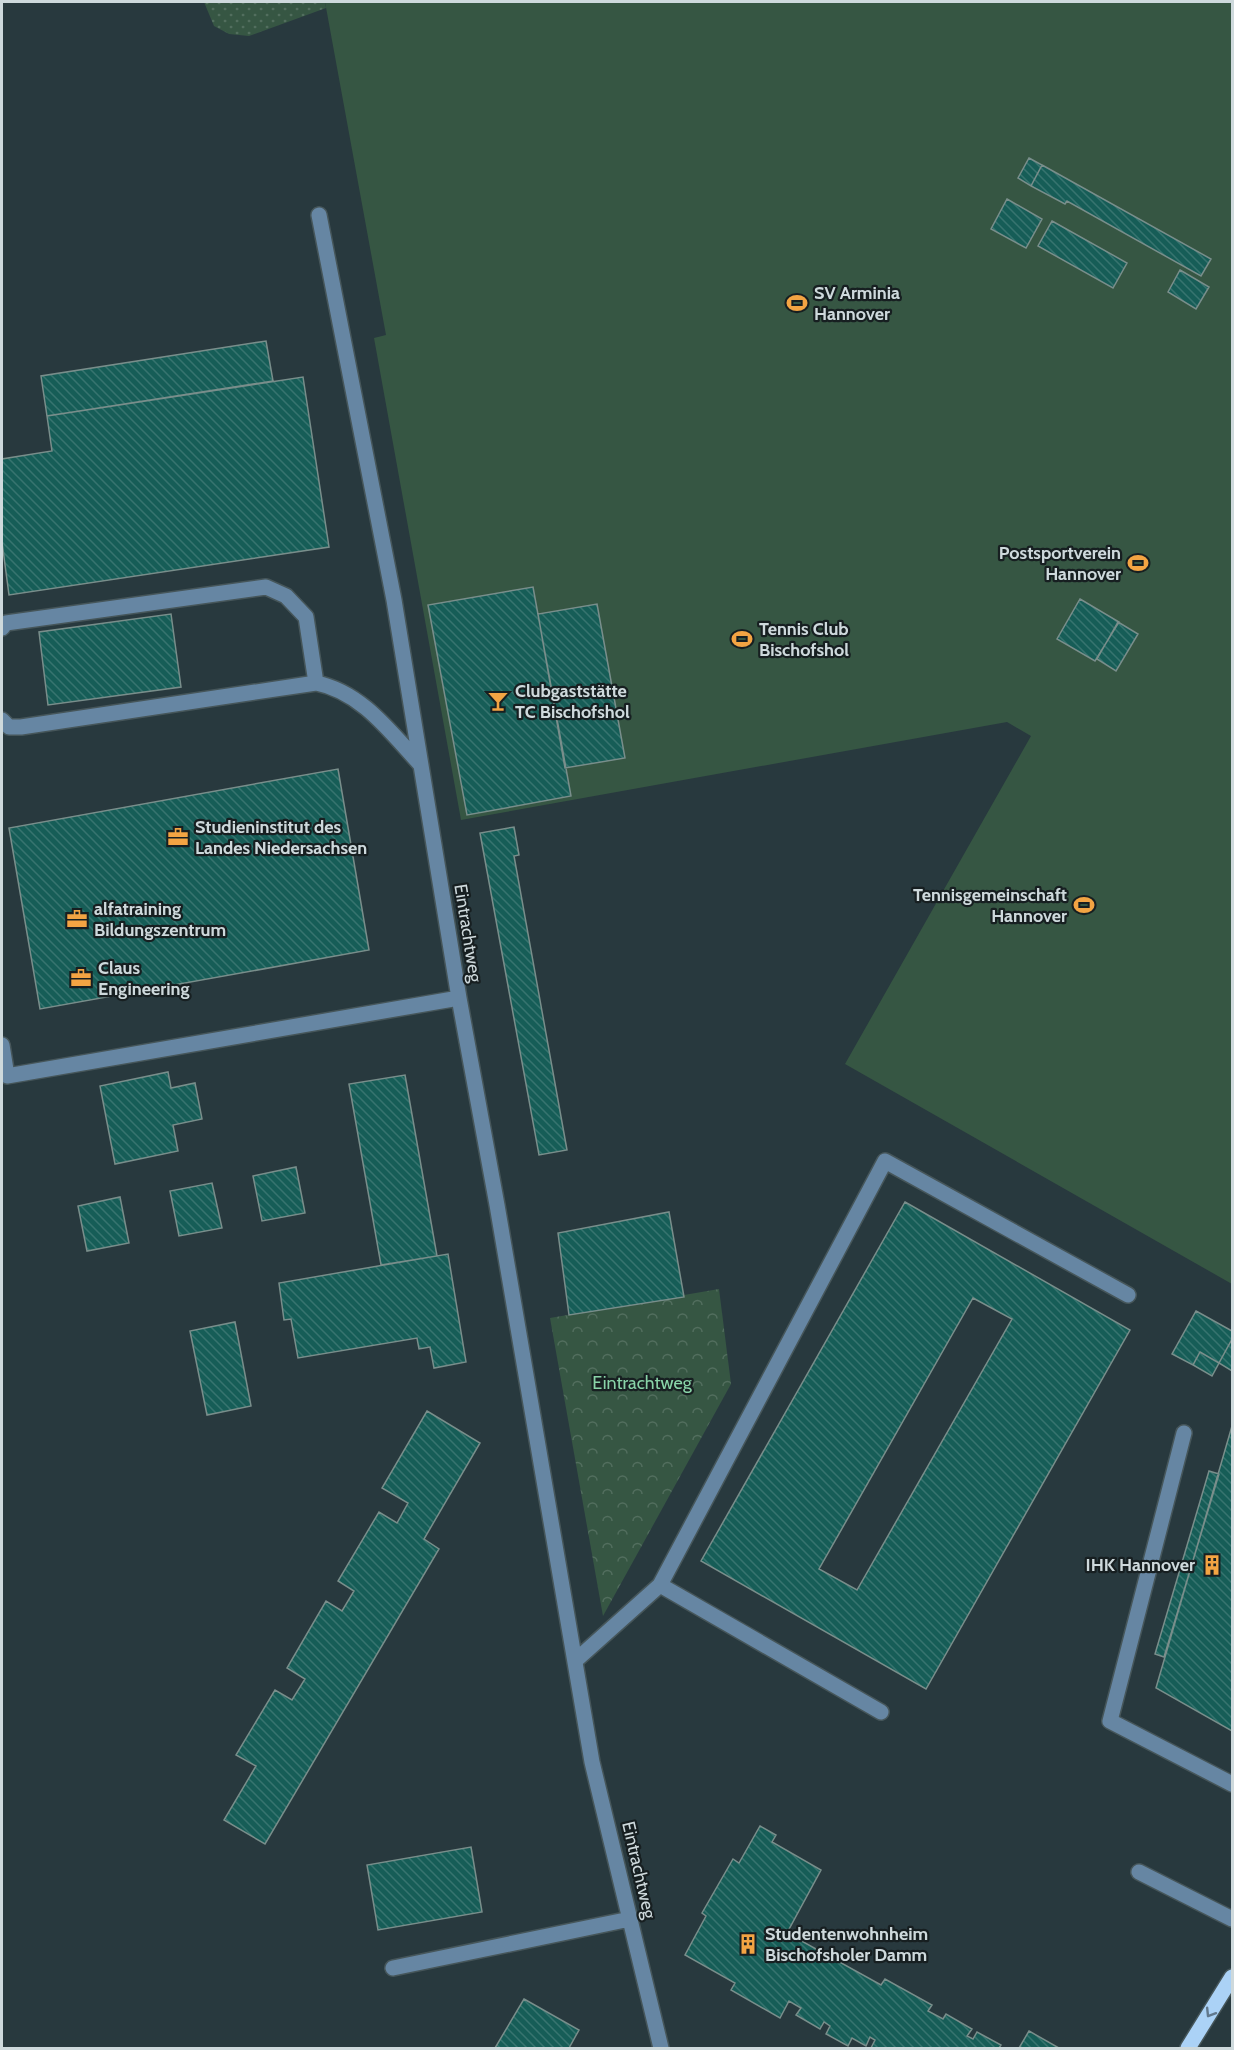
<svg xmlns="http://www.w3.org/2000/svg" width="1234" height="2050" font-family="Cabin,sans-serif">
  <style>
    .grass { fill: url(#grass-dots) }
    .forest { fill: url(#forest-crowns) }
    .garden { fill: #365643 }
    .building { fill: url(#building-back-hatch); stroke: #798e8b; stroke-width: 1.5; fill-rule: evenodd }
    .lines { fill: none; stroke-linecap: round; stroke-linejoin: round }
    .minor-casing { stroke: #46565a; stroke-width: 18 }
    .major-casing { stroke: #46565a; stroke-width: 18 }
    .minor { stroke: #6686a3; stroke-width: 15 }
    .major { stroke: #abd2f6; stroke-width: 15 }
    .tram { stroke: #b8c4c7; stroke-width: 1.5 }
    .oneway { stroke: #61788c }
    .labels { text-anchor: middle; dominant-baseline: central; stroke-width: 4.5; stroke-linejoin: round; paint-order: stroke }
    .poi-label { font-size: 18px; font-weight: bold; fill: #ced9dc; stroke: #171f21; text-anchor: start }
    .street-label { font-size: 18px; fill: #ced9dc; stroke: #171f21 }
    .park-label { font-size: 18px; fill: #89d4a8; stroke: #171f21 }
  </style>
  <defs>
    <pattern id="grass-dots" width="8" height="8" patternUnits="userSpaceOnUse" patternTransform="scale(1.5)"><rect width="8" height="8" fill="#365643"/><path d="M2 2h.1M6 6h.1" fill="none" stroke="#526e5e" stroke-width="1.8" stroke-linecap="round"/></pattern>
    <pattern id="forest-crowns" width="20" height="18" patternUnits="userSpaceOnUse" patternTransform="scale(1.5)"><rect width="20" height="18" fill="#365643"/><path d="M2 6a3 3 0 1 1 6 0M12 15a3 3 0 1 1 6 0" fill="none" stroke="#526e5e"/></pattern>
    <pattern id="building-back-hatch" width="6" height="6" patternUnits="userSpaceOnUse" patternTransform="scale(1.5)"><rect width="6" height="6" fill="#165d57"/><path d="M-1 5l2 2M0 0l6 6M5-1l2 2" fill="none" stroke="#37746f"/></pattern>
  </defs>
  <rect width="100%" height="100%" fill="#28393e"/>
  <!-- grass -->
  <path class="grass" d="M204,2H325L326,8L249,36L229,34L214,26Z"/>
  <!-- forest -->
  <path class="forest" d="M719,1289L731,1384L603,1616L550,1318Z"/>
  <!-- garden -->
  <path class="garden" d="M325,2H1232V1284L845,1064L1031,736L1007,722L461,820L374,338L386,335Z"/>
  <!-- building -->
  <path class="building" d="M1029,158L1042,165L1031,186L1018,178Z
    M1042,165L1211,259L1201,276L1067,201L1065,204L1031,186Z
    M1007,199L1042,219L1026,248L991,229Z
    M1052,221L1127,263L1113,288L1038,246Z
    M1180,270L1209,287L1196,309L1168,292Z
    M266,341L273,381L47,416L41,376Z
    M303,377L329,547L9,595L2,542V459L52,451L47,416Z
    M533,587L571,796L467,815L428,605Z
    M1080,599L1119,622L1095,661L1057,639Z
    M597,604L625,758L565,768L538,614Z
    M171,614L181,687L48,705L39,632Z
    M1118,622L1138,634L1116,671L1097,659Z
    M338,769L369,950L40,1009L9,828Z
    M514,827L519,855L514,856L567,1150L539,1155L480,833Z
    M168,1072L171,1088L195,1083L202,1119L173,1125L178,1151L115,1164L100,1086Z
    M405,1075L437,1256L381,1265L349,1084Z
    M296,1167L305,1213L262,1221L253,1176Z
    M212,1183L222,1228L179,1236L170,1191Z
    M120,1197L129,1243L87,1251L78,1206Z
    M905,1202L1130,1330L926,1689L701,1561ZM973,1298L1012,1319L857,1590L819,1569Z
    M669,1212L684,1297L569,1315L558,1233Z
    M448,1254L466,1362L434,1368L430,1347L419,1349L417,1338L298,1358L291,1319L284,1320L279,1283Z
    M1196,1311L1232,1331V1339L1219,1363L1200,1352L1193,1365L1172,1354Z
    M235,1322L251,1406L207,1415L190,1331Z
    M1232,1339V1371L1219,1363Z
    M1200,1352L1219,1363L1212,1376L1193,1365Z
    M427,1411L480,1443L424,1539L439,1549L265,1844L224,1820L256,1766L236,1755L275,1690L292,1700L305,1679L287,1668L326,1601L342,1611L354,1591L338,1581L379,1512L397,1523L408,1503L382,1488Z
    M1232,1426V1731L1156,1688Z
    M1209,1471L1219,1474L1164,1657L1155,1654Z
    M760,1826L776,1835L772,1842L821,1870L787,1933L881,1985L885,1979L932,2005L928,2011L943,2019L946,2014L972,2029L967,2036L973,2039L977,2032L1001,2045L999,2048H871L875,2040L870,2037L866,2046L852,2038L848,2046L826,2034L830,2026L824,2022L820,2029L796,2015L801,2008L789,2001L780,2018L731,1990L735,1983L685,1955L706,1916L702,1913L733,1859L739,1863Z
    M471,1847L482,1912L378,1930L367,1865Z
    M524,1999L579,2030L569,2048H495Z
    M1029,2031L1059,2048H1019Z"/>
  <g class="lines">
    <!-- minor casing -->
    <g class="minor-casing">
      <path id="minor" d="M319,215L394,600L459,998L497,1205L592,1762L661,2048
        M2,628L6,623L266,587L286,596L306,617L316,683
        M2,720L9,727H21L316,683C362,692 391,733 421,765
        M2,1045L7,1076L459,998
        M1184,1433L1110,1721L1232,1784
        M660,1585L885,1161L1128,1295
        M575,1661L660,1585L881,1712
        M1139,1872L1232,1919
        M393,1968L630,1919"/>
    </g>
    <!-- major casing -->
    <g class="major-casing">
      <path id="major" d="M1188,2048L1232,1977"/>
    </g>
    <!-- minor -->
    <use href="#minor" class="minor"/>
    <!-- major -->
    <use href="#major" class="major"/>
    <!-- tram -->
    <path class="tram" d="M1231,2048L1232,2046"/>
  </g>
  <!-- one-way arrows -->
  <defs><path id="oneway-chevron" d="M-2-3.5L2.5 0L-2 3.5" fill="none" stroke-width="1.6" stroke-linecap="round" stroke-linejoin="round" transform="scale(1.5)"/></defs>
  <use class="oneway" href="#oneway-chevron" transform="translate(1210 2013) rotate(122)"/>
  <!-- icons -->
  <defs>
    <g id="stadium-bare" transform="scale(1.62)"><path d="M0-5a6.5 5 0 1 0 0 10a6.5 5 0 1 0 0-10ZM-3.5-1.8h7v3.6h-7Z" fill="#f3a443" stroke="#171f21" stroke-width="2.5" paint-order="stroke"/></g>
    <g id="bar-bare" transform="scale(1.62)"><path d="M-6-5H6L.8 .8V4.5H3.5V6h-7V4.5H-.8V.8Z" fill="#f3a443" stroke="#171f21" stroke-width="2.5" paint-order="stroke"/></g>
    <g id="office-bare" transform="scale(1.62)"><path d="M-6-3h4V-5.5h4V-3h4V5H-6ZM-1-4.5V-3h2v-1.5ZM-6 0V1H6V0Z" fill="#f3a443" stroke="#171f21" stroke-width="2.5" paint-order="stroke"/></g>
    <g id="building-bare" transform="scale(1.62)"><path d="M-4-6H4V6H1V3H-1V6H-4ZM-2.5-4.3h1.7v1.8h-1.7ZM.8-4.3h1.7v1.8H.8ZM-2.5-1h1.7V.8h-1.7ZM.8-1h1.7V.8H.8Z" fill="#f3a443" stroke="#171f21" stroke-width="2.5" paint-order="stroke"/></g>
  </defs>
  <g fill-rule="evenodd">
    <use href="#stadium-bare" x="797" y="303"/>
    <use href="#stadium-bare" x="1138" y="563"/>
    <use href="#stadium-bare" x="742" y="639"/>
    <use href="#bar-bare" x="498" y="701"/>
    <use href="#office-bare" x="178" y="837"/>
    <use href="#stadium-bare" x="1084" y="905"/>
    <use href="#office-bare" x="77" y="919"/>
    <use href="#office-bare" x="81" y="978"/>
    <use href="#building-bare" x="1212" y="1565"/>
    <use href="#building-bare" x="748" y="1944"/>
  </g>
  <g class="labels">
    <!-- poi labels -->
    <g class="poi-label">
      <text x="814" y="293">SV Arminia<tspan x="814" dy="21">Hannover</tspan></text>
      <text x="1121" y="553" text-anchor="end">Postsportverein<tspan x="1121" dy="21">Hannover</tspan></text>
      <text x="759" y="629">Tennis Club<tspan x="759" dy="21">Bischofshol</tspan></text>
      <text x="515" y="691">Clubgaststätte<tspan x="515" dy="21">TC Bischofshol</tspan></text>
      <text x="195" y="827">Studieninstitut des<tspan x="195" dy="21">Landes Niedersachsen</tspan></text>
      <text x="1067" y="895" text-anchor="end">Tennisgemeinschaft<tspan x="1067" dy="21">Hannover</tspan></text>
      <text x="94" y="909">alfatraining<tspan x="94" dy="21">Bildungszentrum</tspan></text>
      <text x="98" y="968">Claus<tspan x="98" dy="21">Engineering</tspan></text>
      <text x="1195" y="1565" text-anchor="end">IHK Hannover</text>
      <text x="765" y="1934">Studentenwohnheim<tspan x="765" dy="21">Bischofsholer Damm</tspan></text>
    </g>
    <!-- street labels -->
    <g class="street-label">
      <text transform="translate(468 933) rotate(81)">Eintrachtweg</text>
      <text transform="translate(639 1870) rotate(77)">Eintrachtweg</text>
    </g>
    <!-- park labels -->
    <g class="park-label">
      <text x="642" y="1383">Eintrachtweg</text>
    </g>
  </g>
  <!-- border -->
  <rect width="1234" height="2050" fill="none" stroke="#ced9dc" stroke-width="6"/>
</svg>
